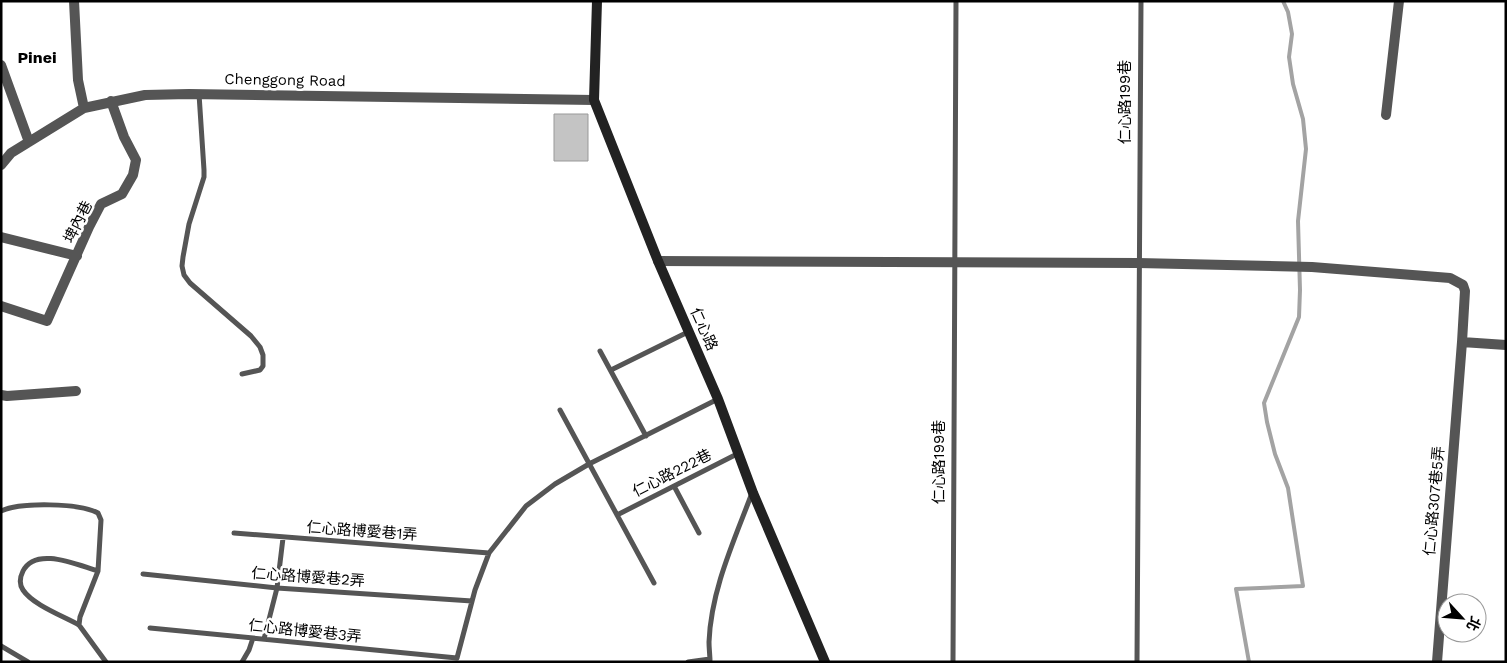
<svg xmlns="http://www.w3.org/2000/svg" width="1507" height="663" font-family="'Work Sans','Noto Sans TC',sans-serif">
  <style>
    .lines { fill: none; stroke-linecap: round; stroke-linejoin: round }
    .stream { stroke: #a3a3a3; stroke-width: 4 }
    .building { fill: #c4c4c4; stroke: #999 }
    .lane { stroke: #555; stroke-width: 5 }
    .street { stroke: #555; stroke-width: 10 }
    .secondary { stroke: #222; stroke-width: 10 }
    .labels { text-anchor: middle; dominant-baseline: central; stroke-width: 5; stroke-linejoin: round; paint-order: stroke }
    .street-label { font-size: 15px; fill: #000; stroke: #fff }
    .neighbourhood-label { font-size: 16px; font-weight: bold; fill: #000; stroke: #fff }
  </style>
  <rect width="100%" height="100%" fill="#fff"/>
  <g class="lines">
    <!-- stream -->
    <path class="stream" d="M1249,662L1236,589L1303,586L1288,488L1275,454L1267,422L1264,403L1299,317L1300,290L1298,221L1306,149L1303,119L1293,84L1289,57L1292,34L1288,12L1283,1"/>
  </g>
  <!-- building -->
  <path class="building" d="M554,114H588V161H554Z"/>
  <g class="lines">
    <!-- lane -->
    <path class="lane" d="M199,94L204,170V177L189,224L183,257L182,266L184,275L190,283L251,336L260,347L263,355V366L260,370L242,374
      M600,351L646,436
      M611,370L688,332
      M560,410L654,583
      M674,486L699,533
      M1,511C21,502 79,503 98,513L101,520L98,571L80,617L79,625L106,662
      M617,515L739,453
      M234,533L489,553
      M143,574L277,588L472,601
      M79,625C63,616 33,605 23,590C19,584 20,577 23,571C36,546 77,565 98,571
      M150,628L457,658L475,590L489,553L526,506L555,484L589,464L718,399
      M264,639L277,588L283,538
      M1,646L28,662
      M242,662L249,650L253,638
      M688,662L710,659
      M710,662C710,655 709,649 709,642C711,590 734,541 752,493
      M953,662L956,1
      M1137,662L1141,1"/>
    <!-- street -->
    <path class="street" d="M74,1L78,80L84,108
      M1,65L29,142
      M1386,115L1399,1
      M1,165L11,153L84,108L145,95L189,94L594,100
      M1,237L77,256
      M658,261L1138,263L1312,267L1450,278L1463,285L1465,291L1462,342L1506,345
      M1,306L47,321L89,227L101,204L122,194L133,175L136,160L124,137L111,101
      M1,395L7,396L76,391
      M1437,662L1462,342"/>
    <!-- secondary -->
    <path class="secondary" d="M597,1L594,100L658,261L718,399L753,493L825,662"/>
  </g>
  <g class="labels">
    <!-- street labels -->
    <g class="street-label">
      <text transform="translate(285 80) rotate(1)">Chenggong Road</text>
      <text transform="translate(1125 102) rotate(-90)">仁心路199巷</text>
      <text transform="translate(78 222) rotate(-63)">埤內巷</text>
      <text transform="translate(704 329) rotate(66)">仁心路</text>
      <text transform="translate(939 462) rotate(-90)">仁心路199巷</text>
      <text transform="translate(672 473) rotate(-27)">仁心路222巷</text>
      <text transform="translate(1434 501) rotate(-85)">仁心路307巷5弄</text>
      <text transform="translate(362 531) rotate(4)">仁心路博愛巷1弄</text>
      <text transform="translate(308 577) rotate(4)">仁心路博愛巷2弄</text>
      <text transform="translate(305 631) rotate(6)">仁心路博愛巷3弄</text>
    </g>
    <!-- neighbourhood labels -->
    <g class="neighbourhood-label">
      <text x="37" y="57">Pinei</text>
    </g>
  </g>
  <!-- border -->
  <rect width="1507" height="663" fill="none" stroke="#000000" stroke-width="5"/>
  <!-- north arrow -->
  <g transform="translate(1462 618) rotate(116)"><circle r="24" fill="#ffffff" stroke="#999999"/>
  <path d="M0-4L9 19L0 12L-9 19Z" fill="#000000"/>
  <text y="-8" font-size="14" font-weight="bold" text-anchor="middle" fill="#000000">北</text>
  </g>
</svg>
